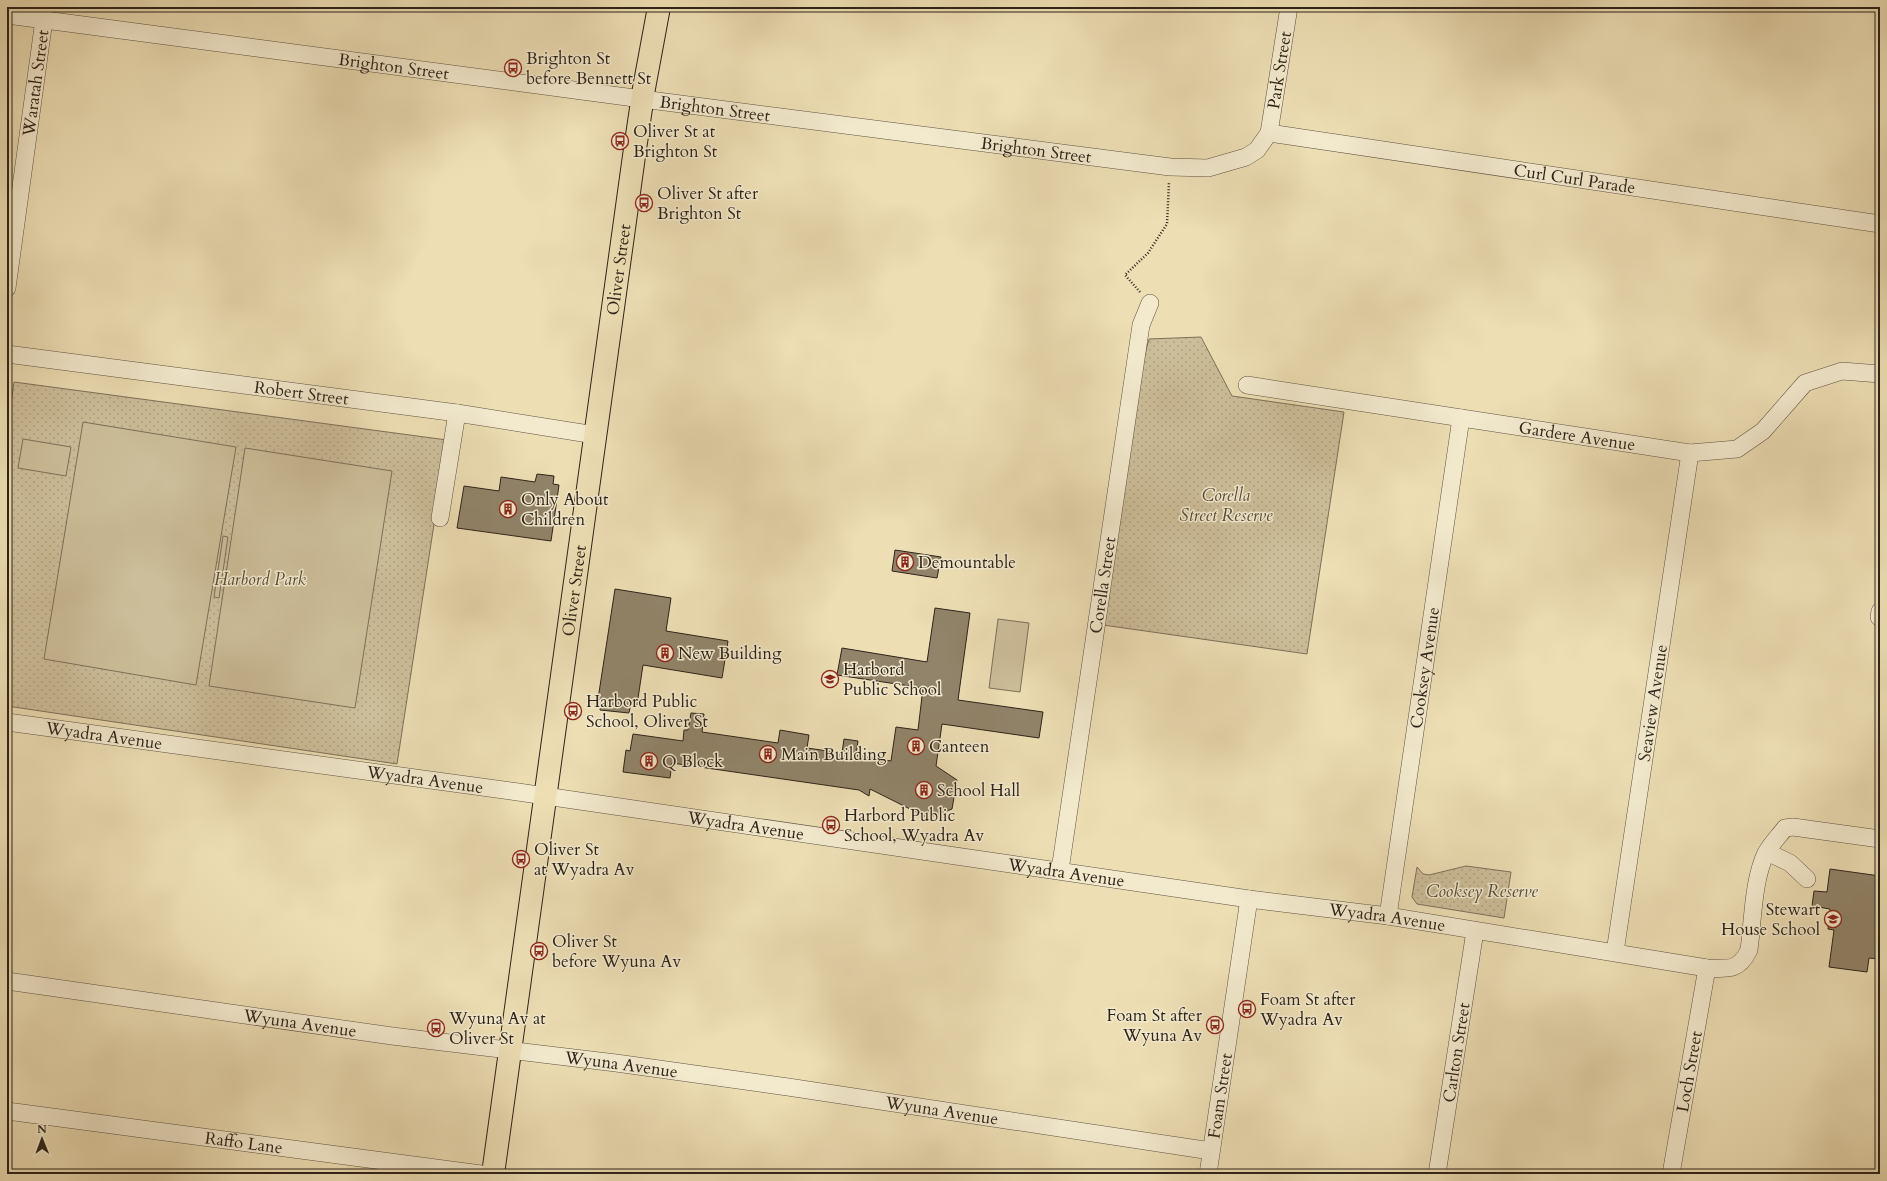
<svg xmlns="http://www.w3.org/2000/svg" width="1887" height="1181" font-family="Cardo,serif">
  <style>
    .park { fill: url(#park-dots); stroke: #7c705a }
    .garden { fill: #ccbe9a; stroke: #7c705a }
    .building { fill: #91846a; stroke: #2d2319 }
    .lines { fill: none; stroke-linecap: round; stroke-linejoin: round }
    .minor-casing { stroke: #5d5240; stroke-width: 18 }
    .major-casing { stroke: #2d2319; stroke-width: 24 }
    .path { stroke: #2d2319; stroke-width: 2.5; stroke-dasharray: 1 2; stroke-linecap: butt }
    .minor { stroke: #f3eace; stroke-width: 17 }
    .major { stroke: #eddeb4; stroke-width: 22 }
    .labels { text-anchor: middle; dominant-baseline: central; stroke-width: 3; stroke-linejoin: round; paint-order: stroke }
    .poi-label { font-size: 17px; fill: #2d2319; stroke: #f3eace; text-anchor: start }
    .street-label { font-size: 17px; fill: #2d2319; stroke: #f3eace }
    .park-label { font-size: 17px; font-style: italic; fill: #554a39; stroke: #f3eace }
  </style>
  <defs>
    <pattern id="park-dots" width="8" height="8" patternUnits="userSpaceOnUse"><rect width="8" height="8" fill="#ccbe9a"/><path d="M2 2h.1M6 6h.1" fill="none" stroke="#b0a384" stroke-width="1.8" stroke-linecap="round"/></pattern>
  </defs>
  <rect width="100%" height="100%" fill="#eddeb4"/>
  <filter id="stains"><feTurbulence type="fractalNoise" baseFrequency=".005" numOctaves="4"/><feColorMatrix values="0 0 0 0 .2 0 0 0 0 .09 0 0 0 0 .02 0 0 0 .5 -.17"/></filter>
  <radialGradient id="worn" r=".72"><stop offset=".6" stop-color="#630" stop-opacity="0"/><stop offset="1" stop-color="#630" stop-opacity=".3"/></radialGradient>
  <!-- park -->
  <path class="park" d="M1201,337L1232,396L1344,412L1307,654L1103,625L1143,362L1149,339Z
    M14,382L447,440L397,764L7,706V431Z
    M1466,866L1511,872L1504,918L1417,904L1412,897L1417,867L1423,874L1429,875Z"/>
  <!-- garden -->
  <path class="garden" d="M83,422L236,447L196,685L44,659Z
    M23,439L71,447L66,476L18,468Z
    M245,448L392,471L355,708L209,686Z
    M223,536L228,537L219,598L214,597Z
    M998,619L1029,623L1020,692L989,688Z"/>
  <!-- building -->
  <path class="building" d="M537,474L554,476L553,484L559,485L551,541L457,528L464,486L499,491L501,477L535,482Z
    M895,550L941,557L937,578L892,571Z
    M615,589L671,598L666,631L728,641L722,678L643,665L637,705L631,703L629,713L600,710L601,700L598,699Z
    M935,608L970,613L958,700L1043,712L1039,738L942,724L936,766L957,780L952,809L928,818L870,789L869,796L859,790L672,763L670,778L623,772L626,750L630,751L633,734L683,741L684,730H688L691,713L704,714L702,732L778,743L780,730L809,735L807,748L842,753L844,739L858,741L856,755L891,761L896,727L918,730L923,688L837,675L842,648L927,662Z
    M1830,869L1880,876V959L1869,958L1867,972L1829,967L1834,930L1828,929L1830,909L1812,906L1814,891L1827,892Z"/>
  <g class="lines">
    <!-- minor casing -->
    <g class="minor-casing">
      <g id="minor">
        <path id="s1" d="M7,15L642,99L1170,167L1208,168L1246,157L1257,150L1269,133L1289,7"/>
        <path id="s2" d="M1269,133L1880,224"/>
        <path id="s3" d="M7,288L44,20"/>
        <path id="s4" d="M7,354L457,413L595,435"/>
        <path id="s5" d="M1247,385L1690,453L1737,449L1763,431L1805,383L1842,371L1880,374"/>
        <path d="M440,518L457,413"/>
        <path d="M1879,617L1880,611"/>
        <path id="s6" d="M7,722L518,792L1249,899L1388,916L1707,968C1728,969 1739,971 1749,950C1753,920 1753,880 1766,853C1771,844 1779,836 1785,828L1793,827L1880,839"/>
        <path d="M1767,852L1790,863L1807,879"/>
        <path id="s7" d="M1060,870L1141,325L1150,303"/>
        <path id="s8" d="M1388,916L1461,418"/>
        <path id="s9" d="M1615,952L1690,453"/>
        <path id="s10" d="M7,981L392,1036L616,1063L788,1087L1211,1151"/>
        <path id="s11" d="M7,1111L481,1174"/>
        <path id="s12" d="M1208,1174L1249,899"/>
        <path id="s13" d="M1437,1174L1475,931"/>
        <path id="s14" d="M1671,1174L1707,968"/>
      </g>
    </g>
    <!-- major casing -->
    <g class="major-casing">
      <g id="major">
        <path id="s15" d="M493,1174L634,156L644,88L659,7"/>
      </g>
    </g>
    <!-- path -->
    <path class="path" d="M1140,292L1125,275L1148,253L1167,224L1169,182"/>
    <!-- minor -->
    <use href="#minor" class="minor"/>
    <!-- major -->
    <use href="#major" class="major"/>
  </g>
  <!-- icons -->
  <defs>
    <g id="bus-ring" transform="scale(0.9)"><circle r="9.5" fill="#f3eace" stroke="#8f2418" stroke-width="1.5"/><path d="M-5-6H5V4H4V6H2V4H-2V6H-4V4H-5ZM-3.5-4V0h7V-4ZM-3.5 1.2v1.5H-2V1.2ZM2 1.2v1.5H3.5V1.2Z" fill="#8f2418"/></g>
    <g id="building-ring" transform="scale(0.9)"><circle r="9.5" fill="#f3eace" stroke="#8f2418" stroke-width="1.5"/><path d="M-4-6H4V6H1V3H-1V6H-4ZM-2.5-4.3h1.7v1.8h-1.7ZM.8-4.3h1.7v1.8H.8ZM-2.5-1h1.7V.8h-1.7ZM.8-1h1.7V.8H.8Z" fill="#8f2418"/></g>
    <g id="school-ring" transform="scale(0.9)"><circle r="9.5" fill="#f3eace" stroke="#8f2418" stroke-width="1.5"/><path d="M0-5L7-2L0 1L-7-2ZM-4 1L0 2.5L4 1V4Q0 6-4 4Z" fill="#8f2418"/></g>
  </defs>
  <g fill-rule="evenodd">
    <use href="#bus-ring" x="513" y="68"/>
    <use href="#bus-ring" x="620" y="141"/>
    <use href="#bus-ring" x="644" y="203"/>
    <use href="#building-ring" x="508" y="509"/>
    <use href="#building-ring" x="905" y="562"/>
    <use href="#building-ring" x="665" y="653"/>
    <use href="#school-ring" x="830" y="679"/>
    <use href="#bus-ring" x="573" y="711"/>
    <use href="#building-ring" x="916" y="746"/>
    <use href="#building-ring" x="768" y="754"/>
    <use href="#building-ring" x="649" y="761"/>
    <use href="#building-ring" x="924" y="790"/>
    <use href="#bus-ring" x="831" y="825"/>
    <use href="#bus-ring" x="521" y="859"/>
    <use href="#school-ring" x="1833" y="919"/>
    <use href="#bus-ring" x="539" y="951"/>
    <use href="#bus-ring" x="1247" y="1009"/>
    <use href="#bus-ring" x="1215" y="1025"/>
    <use href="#bus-ring" x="436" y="1028"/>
  </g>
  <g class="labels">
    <!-- poi labels -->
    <g class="poi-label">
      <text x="526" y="58">Brighton St<tspan x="526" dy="20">before Bennett St</tspan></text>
      <text x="633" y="131">Oliver St at<tspan x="633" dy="20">Brighton St</tspan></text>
      <text x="657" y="193">Oliver St after<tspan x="657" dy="20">Brighton St</tspan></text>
      <text x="521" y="499">Only About<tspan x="521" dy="20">Children</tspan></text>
      <text x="918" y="562">Demountable</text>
      <text x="678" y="653">New Building</text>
      <text x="843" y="669">Harbord<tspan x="843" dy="20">Public School</tspan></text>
      <text x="586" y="701">Harbord Public<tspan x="586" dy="20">School, Oliver St</tspan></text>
      <text x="929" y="746">Canteen</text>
      <text x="781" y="754">Main Building</text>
      <text x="662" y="761">Q Block</text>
      <text x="937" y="790">School Hall</text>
      <text x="844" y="815">Harbord Public<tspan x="844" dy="20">School, Wyadra Av</tspan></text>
      <text x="534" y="849">Oliver St<tspan x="534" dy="20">at Wyadra Av</tspan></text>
      <text x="1820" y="909" text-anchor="end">Stewart<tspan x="1820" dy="20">House School</tspan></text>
      <text x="552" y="941">Oliver St<tspan x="552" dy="20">before Wyuna Av</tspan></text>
      <text x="1260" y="999">Foam St after<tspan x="1260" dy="20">Wyadra Av</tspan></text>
      <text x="1202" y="1015" text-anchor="end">Foam St after<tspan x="1202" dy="20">Wyuna Av</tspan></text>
      <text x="449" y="1018">Wyuna Av at<tspan x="449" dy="20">Oliver St</tspan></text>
    </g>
    <!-- street labels -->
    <g class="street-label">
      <text stroke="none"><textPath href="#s1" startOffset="390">Brighton Street</textPath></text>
      <text stroke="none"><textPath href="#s1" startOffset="1348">Park Street</textPath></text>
      <text stroke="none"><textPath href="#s3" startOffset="207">Waratah Street</textPath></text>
      <text stroke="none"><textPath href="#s1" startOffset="714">Brighton Street</textPath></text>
      <text stroke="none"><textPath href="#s1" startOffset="1038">Brighton Street</textPath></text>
      <text stroke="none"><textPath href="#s2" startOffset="309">Curl Curl Parade</textPath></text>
      <text stroke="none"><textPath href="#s15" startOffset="913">Oliver Street</textPath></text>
      <text stroke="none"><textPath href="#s4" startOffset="297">Robert Street</textPath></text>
      <text stroke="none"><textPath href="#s5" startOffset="334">Gardere Avenue</textPath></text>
      <text stroke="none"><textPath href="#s7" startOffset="288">Corella Street</textPath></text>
      <text stroke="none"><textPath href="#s15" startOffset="589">Oliver Street</textPath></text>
      <text stroke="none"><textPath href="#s8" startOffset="251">Cooksey Avenue</textPath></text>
      <text stroke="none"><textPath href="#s9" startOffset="252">Seaview Avenue</textPath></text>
      <text stroke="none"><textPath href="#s6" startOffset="98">Wyadra Avenue</textPath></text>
      <text stroke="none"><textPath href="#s6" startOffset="422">Wyadra Avenue</textPath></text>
      <text stroke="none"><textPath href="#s6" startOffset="746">Wyadra Avenue</textPath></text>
      <text stroke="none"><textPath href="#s6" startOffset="1070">Wyadra Avenue</textPath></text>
      <text stroke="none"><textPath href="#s6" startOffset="1394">Wyadra Avenue</textPath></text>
      <text stroke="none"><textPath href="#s10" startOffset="296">Wyuna Avenue</textPath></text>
      <text stroke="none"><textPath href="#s13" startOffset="123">Carlton Street</textPath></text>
      <text stroke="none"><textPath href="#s10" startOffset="620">Wyuna Avenue</textPath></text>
      <text stroke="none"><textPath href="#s14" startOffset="104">Loch Street</textPath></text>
      <text stroke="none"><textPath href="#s12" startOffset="79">Foam Street</textPath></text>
      <text stroke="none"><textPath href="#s10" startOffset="944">Wyuna Avenue</textPath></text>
      <text stroke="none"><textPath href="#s11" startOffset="239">Raffo Lane</textPath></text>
    </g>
    <!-- park labels -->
    <g class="park-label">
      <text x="1226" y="495">Corella<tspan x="1226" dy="20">Street Reserve</tspan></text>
      <text x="260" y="579">Harbord Park</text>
      <text x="1482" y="891">Cooksey Reserve</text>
    </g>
  </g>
  <!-- margin -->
  <rect width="1887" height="1181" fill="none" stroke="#eddeb4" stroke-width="24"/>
  <rect x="8" y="8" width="1871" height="1165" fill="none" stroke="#2d2319" stroke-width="2"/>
  <rect x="12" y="12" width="1863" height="1157" fill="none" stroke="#2d2319"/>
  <!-- north arrow -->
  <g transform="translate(42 1139) rotate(359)" stroke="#f3eace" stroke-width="3" paint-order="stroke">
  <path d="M0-3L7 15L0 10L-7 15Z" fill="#2d2319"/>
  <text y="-6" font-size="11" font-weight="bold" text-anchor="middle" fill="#2d2319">N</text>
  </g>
  <rect width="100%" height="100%" filter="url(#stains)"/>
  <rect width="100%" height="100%" fill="url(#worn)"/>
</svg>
